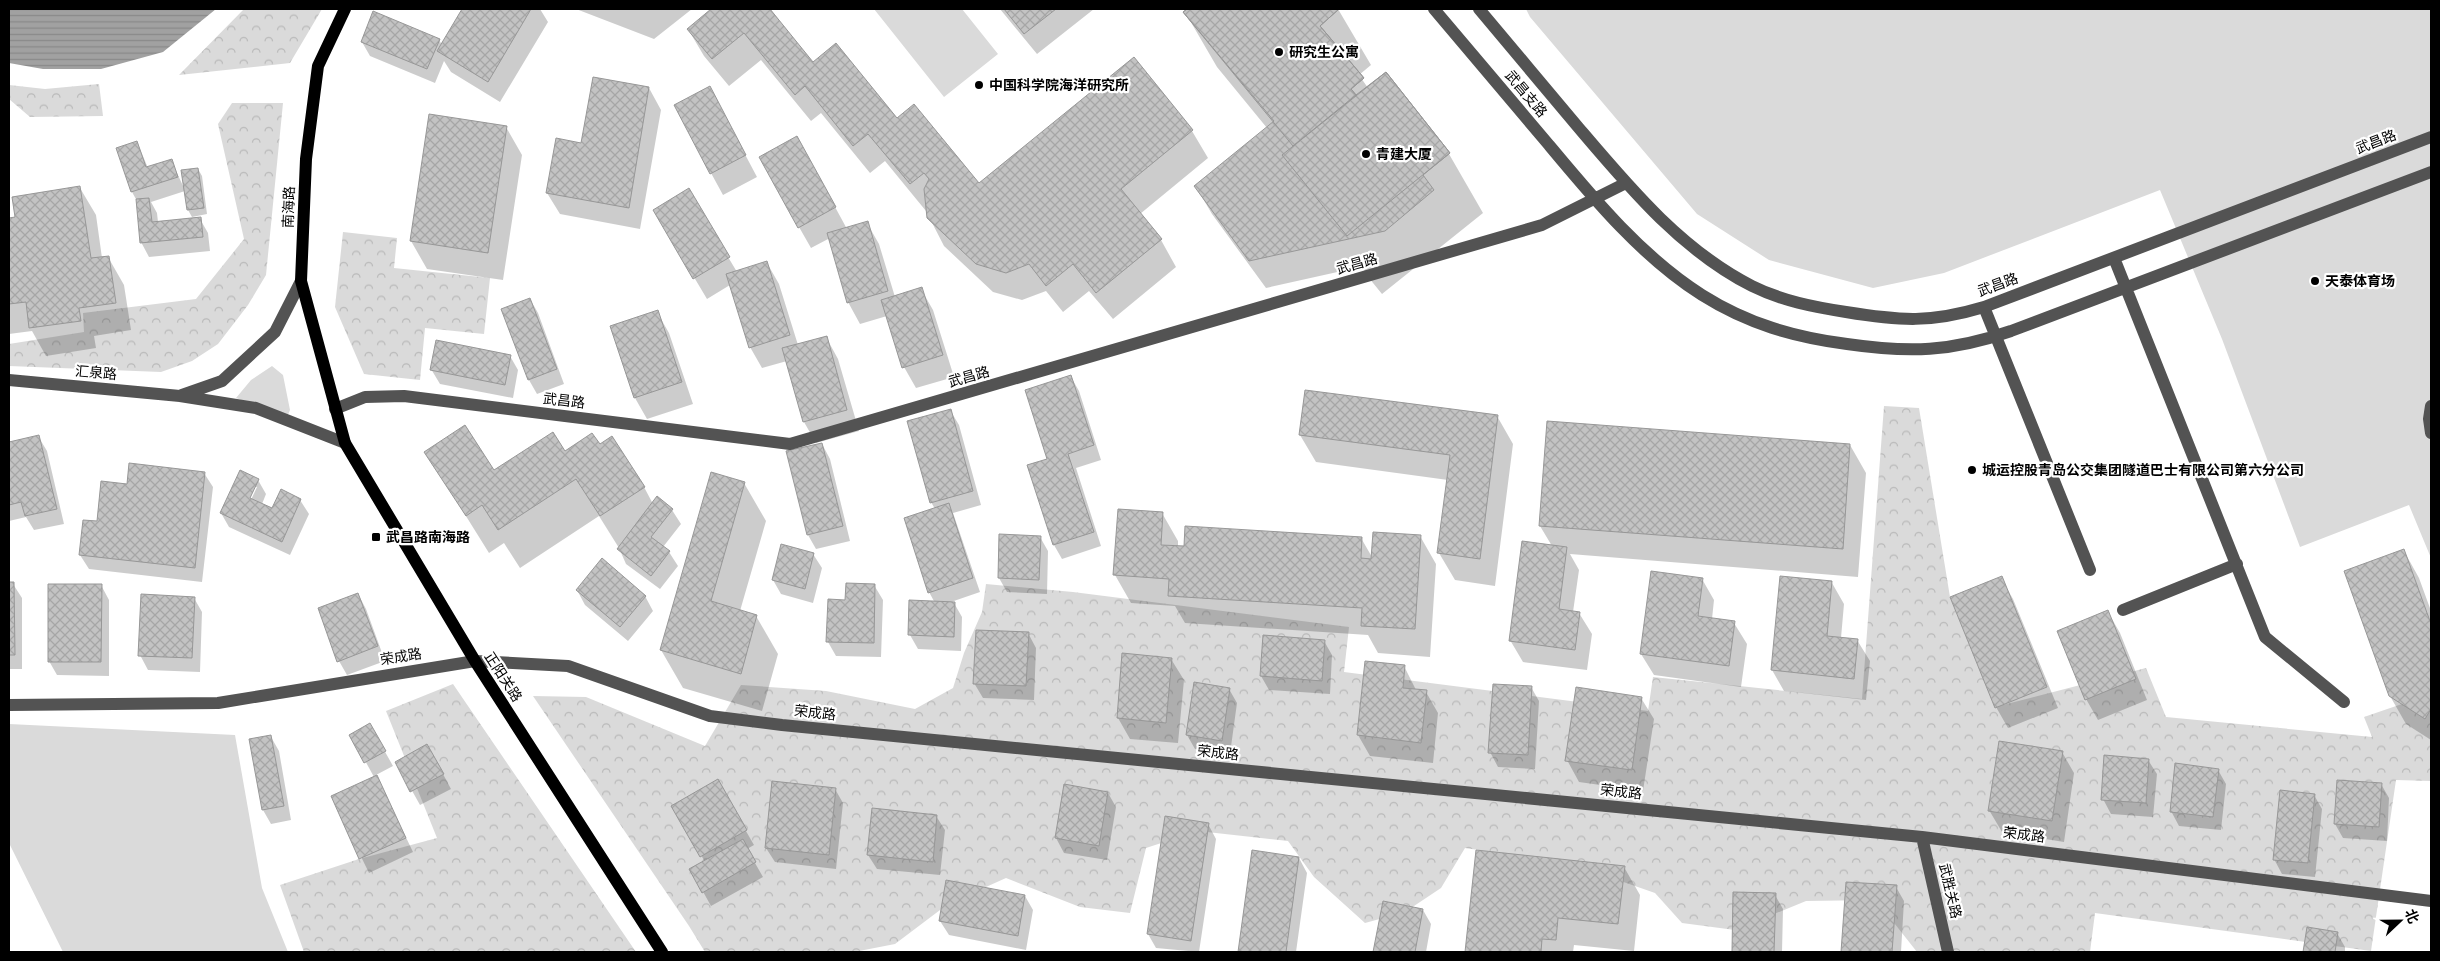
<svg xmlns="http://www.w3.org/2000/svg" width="2440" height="961" font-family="Rubik,'Noto Sans SC',sans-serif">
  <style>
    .forest { fill: url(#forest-crowns) }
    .park { fill: #dadada }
    .water { fill: url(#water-rules) }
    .shadow { fill: #0003; fill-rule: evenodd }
    .building { fill: url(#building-cross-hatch); stroke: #979797 }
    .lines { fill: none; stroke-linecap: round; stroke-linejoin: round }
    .minor { stroke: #535353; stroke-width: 12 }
    .major { stroke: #000; stroke-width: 12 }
    .poi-dot { fill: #000; stroke: #fff; stroke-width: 2 }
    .labels { text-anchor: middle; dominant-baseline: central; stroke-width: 4.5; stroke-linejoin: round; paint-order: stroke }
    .poi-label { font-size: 14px; font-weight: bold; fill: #000; stroke: #fff; text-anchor: start }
    .street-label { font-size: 14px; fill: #000; stroke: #fff }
  </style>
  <defs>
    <pattern id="forest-crowns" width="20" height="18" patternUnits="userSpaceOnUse" patternTransform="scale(1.25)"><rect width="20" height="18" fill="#dadada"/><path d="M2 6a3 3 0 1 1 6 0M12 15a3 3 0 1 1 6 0" fill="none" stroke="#b9b9b9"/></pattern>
    <pattern id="water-rules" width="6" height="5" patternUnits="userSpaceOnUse" patternTransform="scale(1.25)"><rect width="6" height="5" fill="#a1a1a1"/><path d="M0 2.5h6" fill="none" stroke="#898989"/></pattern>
    <pattern id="building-cross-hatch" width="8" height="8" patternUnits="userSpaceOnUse" patternTransform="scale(1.25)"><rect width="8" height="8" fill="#c3c3c3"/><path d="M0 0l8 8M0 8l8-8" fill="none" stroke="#a6a6a6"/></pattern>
  </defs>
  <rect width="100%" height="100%" fill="#fff"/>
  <!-- forest -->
  <path class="forest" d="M244,9H322L290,63L179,75Z
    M99,84L103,116L30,117L9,99V85L45,89Z
    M232,103H283L266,275L248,305L218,344L192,361L161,372L9,366V344L84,332L83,313L196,299L244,239L218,124Z
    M343,232L397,238L394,268L490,278L484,334L425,328L420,380L364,374L335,307Z
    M1884,406L1919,408L1950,597L1995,707L2146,668L2166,717L2372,737L2364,717L2431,694V781L2396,780L2371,951L2095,913L2090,952H1917L1876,900L1806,901L1735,930L1682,923L1655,893L1572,864L1465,848L1441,888L1405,912L1365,923L1314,877L1288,841L1198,831L1146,848L1130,913L1080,907L1006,878L948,904L895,944L854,952H705L689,926L533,696L586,697L705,746L741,685L826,691L915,709L953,688L964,653L982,612L986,584L1073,592L1349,627L1344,672L1648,711L1653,677L1862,699Z
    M453,684L636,952H304L280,885L359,859L437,838L386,711Z"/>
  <!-- park -->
  <path class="park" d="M874,9H962L998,54L944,97Z
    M1526,9H2431V558L2409,505L2300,547L2222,339L2160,190L1944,273L1873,288L1769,260L1697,214L1530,17Z
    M272,366L283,375L290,410L287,417L236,398L251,380Z
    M9,724L235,735L262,888L288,952H63L9,843Z"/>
  <!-- water -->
  <path class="water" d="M9,9H216L163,52L101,69H43L9,63Z"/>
  <!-- shadow -->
  <path class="shadow" d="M464,9H540L548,22L500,102L451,72L444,61L435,83L370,56L362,42L439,40L442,45Z
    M576,9H692L654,39Z
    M713,9H768L813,64L897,120L978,185L1134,59L1192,131L1208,158L1140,214L1161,240L1176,267L1113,319L1089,291L1063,312L1046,291L1022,300L993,292L944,246L926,211L885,161L870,173L821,113L811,121L761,60L729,86L704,56L688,29Z
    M1000,9H1094L1037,54Z
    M1189,9H1338L1371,65L1359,75L1368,88L1449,154L1483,213L1382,294L1360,267L1266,288L1212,214L1196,187L1267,128L1217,67L1185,12Z
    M649,88L661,110L640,229L560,214L547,193L582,144Z
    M721,109L757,177L723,195L711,173Z
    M506,127L522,155L503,280L427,269L411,241Z
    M137,142L148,168L171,160L183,186L198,169L202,176L207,214L192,217L188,210L185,191L151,202L157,213L158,222L200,219L208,233L210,251L149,257L141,242L137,201L132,192L118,148Z
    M809,159L847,229L867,223L879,244L895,297L921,289L933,310L954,377L916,388L904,367L887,316L860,324L848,302L830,238L811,248L799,227Z
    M80,188L96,215L102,258L108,257L124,285L131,330L94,336L96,348L46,356L32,331L9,334V220L16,218Z
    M688,190L737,272L767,263L779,284L798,345L826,337L838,359L859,431L816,443L804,422L787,361L762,368L750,347L730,285L707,299L654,210Z
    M530,299L538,313L564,384L537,394L529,380Z
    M657,312L669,333L693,404L647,419L635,398L612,327Z
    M510,356L518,370L513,398L440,384L431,369Z
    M1071,377L1079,391L1101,460L1076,468L1101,546L1062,559L1054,545Z
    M950,410L959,425L981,505L953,513L980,592L948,603H954L962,617L961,651L918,649L910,635L911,602L935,603L929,592L935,509L931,502Z
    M1497,416L1513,444L1495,586L1455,580L1439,553L1448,480L1316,462L1300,435Z
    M38,436L47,451L64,524L34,530L26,517L9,521V443Z
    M822,444L830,459L850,541L816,549L808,535Z
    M1850,445L1866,473L1858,577L1570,554L1579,570L1573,612L1579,613L1592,634L1587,670L1523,662L1510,640L1552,546L1540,526Z
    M599,446L644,487L653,504L672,510L681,524L663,547L669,552L678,566L660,589L626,564L619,548L599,516L520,568L504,543L489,553L426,452L494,472Z
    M204,473L213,487L202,582L89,569L80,555L84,521L98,523L128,486Z
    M258,480L266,494L262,504L273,509L300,500L309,514L290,555L229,527L221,513ZM254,487H257L249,504L247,503Z
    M744,483L766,521L740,611L756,616L778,654L762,711L683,688L661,650Z
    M1119,510L1162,513L1178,541V547L1361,538L1372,557L1420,536L1436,564L1430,657L1378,653L1368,635L1185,623L1175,606L1131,603L1115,575Z
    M1040,537L1048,551L1047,594L1007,592L999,578Z
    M2404,551L2419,578L2431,611V740L2406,724L2390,696Z
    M813,554L822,568L813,603L781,594L773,580Z
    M1781,577L1832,583L1844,604L1841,638L1857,640L1870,661L1866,700L1784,691L1772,670Z
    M2001,578L2013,599L2058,708L2008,728L1996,707Z
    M1702,579L1714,600L1712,619L1734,623L1747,644L1741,687L1654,675L1641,654Z
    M9,584H13L22,598V669H9Z
    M101,585L109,600V676L57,675L49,661Z
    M874,585L883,600L881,657L836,656L828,642L847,601Z
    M577,590L645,596L653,611L628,641L585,605Z
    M358,594L366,609L385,661L347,675L339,661Z
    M194,598L202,612L200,672L148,670L140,655Z
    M2108,612L2120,633L2147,700L2098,720L2086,699Z
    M1028,633L1036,648L1034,700L983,698L974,683Z
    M1324,641L1332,655L1330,694L1269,690L1261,676Z
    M1171,659L1184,680L1178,743L1130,739L1118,718Z
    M1404,666L1416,690L1426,692L1438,713L1433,763L1370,756L1358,735Z
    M1531,687L1539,701L1535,769L1498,767L1490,752Z
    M1229,689L1237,703L1230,754L1195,749L1187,735Z
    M1641,698L1654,719L1643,791L1579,782L1567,760Z
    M370,725L393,766L376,775L413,852L369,873L332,797L374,777L351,735Z
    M271,737L279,751L291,820L271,824L263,810Z
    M2062,752L2074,773L2064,842L2002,832L1989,810Z
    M435,759L451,789L420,805L396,762Z
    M2148,760L2157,774L2153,817L2111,814L2103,799Z
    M2218,770L2226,784L2221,830L2179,826L2171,811Z
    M717,781L754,845L747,849L763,877L711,906L691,870L705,862L673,806Z
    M2381,784L2389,798L2387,841L2343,838L2335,824Z
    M1065,785L1108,793L1116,807L1107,860L1064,853L1056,838Z
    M835,789L843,803L836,869L775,862L766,848Z
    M2314,795L2322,809L2315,877L2282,874L2274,859Z
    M936,816L945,830L940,875L877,869L868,855Z
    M1208,824L1216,839L1199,952L1156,948L1148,934Z
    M1477,851L1624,867L1640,895L1634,951L1574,945L1573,952H1466Z
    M1253,852L1299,858L1307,873L1296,952H1239Z
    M1847,883L1896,887L1904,901L1901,952H1842Z
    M1735,893L1775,895L1783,909L1782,952H1733Z
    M1025,896L1033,910L1026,950L949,935L940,921Z
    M1384,902L1423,910L1431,924L1426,952H1375Z
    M2308,929L2337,933L2345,947V952H2304Z"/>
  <!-- building -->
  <path class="building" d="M462,9H531L488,82L437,51Z
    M711,9H770L813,62L836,43L897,118L914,104L979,183L1134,57L1193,130L1121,189L1162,239L1096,293L1073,264L1046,286L1029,264L1006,273L976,264L927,218L924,189L929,179L924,173L910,184L868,134L853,146L805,86L795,95L744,33L712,59L687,29Z
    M1004,9H1056L1024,34Z
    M1187,9H1339L1320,26L1364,78L1351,89L1356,95L1386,72L1450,153L1423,175L1434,190L1385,231L1249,261L1194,186L1274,121L1183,12Z
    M1187,9H1339L1320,26L1364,78L1351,89L1356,95L1293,146L1183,12Z
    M373,11L440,39L427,69L361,42Z
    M1386,72L1450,153L1347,236L1282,155Z
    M593,77L649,87L629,208L546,193L556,138L581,143Z
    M710,86L746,155L710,174L674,105Z
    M429,114L507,126L488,253L410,241Z
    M797,136L836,207L798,228L759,157Z
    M137,141L146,167L172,159L178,177L131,192L116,148Z
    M198,168L204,208L187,210L181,170Z
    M80,186L91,258L109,256L116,303L79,308L81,321L29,328L26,302L9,304V218L15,217L12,197Z
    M689,188L730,257L693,279L653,210Z
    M149,198L152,222L201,217L203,237L140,243L136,199Z
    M868,221L888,291L847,303L827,233Z
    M767,261L790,335L749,348L726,274Z
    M922,287L943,355L902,368L881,300Z
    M530,298L557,369L528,380L501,309Z
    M658,310L682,382L634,398L610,326Z
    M827,336L847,410L803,422L782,348Z
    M436,340L511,355L505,385L430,370Z
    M1071,375L1094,445L1068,454L1094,532L1053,545L1027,465L1047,459L1025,390Z
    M1305,390L1498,415L1480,559L1437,553L1450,455L1299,435Z
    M951,409L973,491L930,503L907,421Z
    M1547,421L1850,444L1843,549L1539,526Z
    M465,425L494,470L553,432L565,451L592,433L600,444L612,436L645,487L600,516L576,479L498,530L482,505L466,516L424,452Z
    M39,435L57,509L25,516L21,502L9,505V442Z
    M822,443L843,526L807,535L786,451Z
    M129,463L205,472L195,568L79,555L83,520L97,521L101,481L127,484Z
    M240,470L259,479L250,498L272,508L281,489L301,499L282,542L220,513Z
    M711,472L745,482L711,601L757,615L741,674L660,650Z
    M657,496L673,509L651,537L670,551L651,576L617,549Z
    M949,503L973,578L928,593L904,518Z
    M1118,509L1163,512L1161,545L1184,546L1185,526L1362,537L1361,558L1371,559L1373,532L1421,535L1415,629L1361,626L1362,608L1168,596L1169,579L1113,575Z
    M999,534L1041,536L1039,580L998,578Z
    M1522,541L1567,547L1559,609L1580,612L1575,650L1509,641Z
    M781,544L814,553L805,589L772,580Z
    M2404,549L2431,624V709L2425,719L2389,696L2344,571Z
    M602,558L646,596L620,627L576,590Z
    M1651,571L1703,578L1698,616L1735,621L1729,666L1640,654Z
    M1780,576L1832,581L1827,636L1858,639L1854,679L1771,670Z
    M2002,576L2047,687L1995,708L1950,597Z
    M9,582H14L15,655H9Z
    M846,583L875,584L874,643L826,642L828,599L845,600Z
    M48,584H102L101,662H48Z
    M358,593L378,646L337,662L318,608Z
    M141,594L195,597L192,658L138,656Z
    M909,600L955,602L954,637L908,635Z
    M2108,610L2136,679L2085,700L2057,631Z
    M976,630L1029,632L1026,686L973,684Z
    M1263,635L1325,640L1322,681L1260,676Z
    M1122,653L1172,658L1166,723L1117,718Z
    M1365,661L1405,665L1403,688L1427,690L1421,743L1357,735Z
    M1194,682L1230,688L1222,741L1186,735Z
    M1493,684L1532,686L1528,755L1488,753Z
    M1576,687L1642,697L1632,770L1565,761Z
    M370,723L386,751L364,763L349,735Z
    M271,735L284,806L262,810L249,739Z
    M1999,741L2063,751L2052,821L1988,811Z
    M427,744L444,774L410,792L395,762Z
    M2104,755L2149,759L2146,803L2101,800Z
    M2175,763L2219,769L2213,817L2170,812Z
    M377,775L406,838L359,859L331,796Z
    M718,779L747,830L700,857L671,806Z
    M2337,780L2382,783L2379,827L2334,824Z
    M772,781L836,788L829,855L765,848Z
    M1064,784L1108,792L1099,846L1055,838Z
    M2280,790L2315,794L2308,863L2273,860Z
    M872,808L937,815L933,862L867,855Z
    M1165,816L1209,823L1191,941L1147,934Z
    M743,839L756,862L702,893L689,869Z
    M1252,850L1299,857L1286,952H1238Z
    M1476,850L1625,866L1618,924L1558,918L1556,940L1542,939L1541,952H1465Z
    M946,880L1025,895L1018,936L939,921Z
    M1846,882L1897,885L1892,952H1841Z
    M1733,892L1776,893L1774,952H1732Z
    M1383,901L1423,909L1415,952H1373Z
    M2307,927L2338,932L2335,952H2303Z"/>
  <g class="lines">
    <!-- minor -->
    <path class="minor" d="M1434,9C1472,54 1510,99 1549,145C1594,199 1642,257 1702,295C1748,324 1794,337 1847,344C1909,353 1951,352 2011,331L2431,172
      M1479,9C1512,48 1545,88 1578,127C1629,187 1681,250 1752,286C1782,301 1814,307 1846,312C1901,321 1931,323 1984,307L2431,137
      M2114,258L2265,637L2344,702
      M1984,307L2090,570
      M9,380L180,396L256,408L345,443
      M182,395L222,381L275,332L301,281
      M2431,406L2429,419L2431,433
      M335,409L365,397L404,396L790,444L1542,225L1626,183
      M2123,610L2237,564
      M9,705L218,703L475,661L568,666L710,716L782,725L1922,837L2431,901
      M1922,837L1948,952"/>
    <!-- major -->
    <path class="major" d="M345,9L318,66L306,159L301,281L345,443L475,661L662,952"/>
  </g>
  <!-- markers -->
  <g class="poi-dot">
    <circle cx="1279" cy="52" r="5"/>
    <circle cx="979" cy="85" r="5"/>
    <circle cx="1366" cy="154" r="5"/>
    <circle cx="2315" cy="281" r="5"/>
    <circle cx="1972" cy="470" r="5"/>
    <rect x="371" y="532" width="10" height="10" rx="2.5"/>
  </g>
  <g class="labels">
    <!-- poi labels -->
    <g class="poi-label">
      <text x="1289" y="52">研究生公寓</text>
      <text x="989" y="85">中国科学院海洋研究所</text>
      <text x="1376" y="154">青建大厦</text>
      <text x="2325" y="281">天泰体育场</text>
      <text x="1982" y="470">城运控股青岛公交集团隧道巴士有限公司第六分公司</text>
      <text x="386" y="537">武昌路南海路</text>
    </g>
    <!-- street labels -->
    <g class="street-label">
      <text transform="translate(1526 94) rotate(50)">武昌支路</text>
      <text transform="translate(2376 142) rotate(-21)">武昌路</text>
      <text transform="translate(289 207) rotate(-88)">南海路</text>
      <text transform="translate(1357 264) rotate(-16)">武昌路</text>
      <text transform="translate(1998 285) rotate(-20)">武昌路</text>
      <text transform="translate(96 373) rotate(5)">汇泉路</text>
      <text transform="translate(969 377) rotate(-16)">武昌路</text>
      <text transform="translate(564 401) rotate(7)">武昌路</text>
      <text transform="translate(401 657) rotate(-9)">荣成路</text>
      <text transform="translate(503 677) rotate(57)">正阳关路</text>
      <text transform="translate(815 713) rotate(6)">荣成路</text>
      <text transform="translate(1218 753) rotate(6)">荣成路</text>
      <text transform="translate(1621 792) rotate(6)">荣成路</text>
      <text transform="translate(2024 835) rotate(7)">荣成路</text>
      <text transform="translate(1950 891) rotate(77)">武胜关路</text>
    </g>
  </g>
  <!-- border -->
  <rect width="2440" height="961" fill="none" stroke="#000000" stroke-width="20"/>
  <!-- north arrow -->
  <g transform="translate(2400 921) rotate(68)" stroke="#ffffff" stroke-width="4" paint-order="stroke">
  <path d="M0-4L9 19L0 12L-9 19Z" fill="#000000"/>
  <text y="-8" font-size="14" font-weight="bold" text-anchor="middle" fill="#000000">北</text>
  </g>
</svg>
